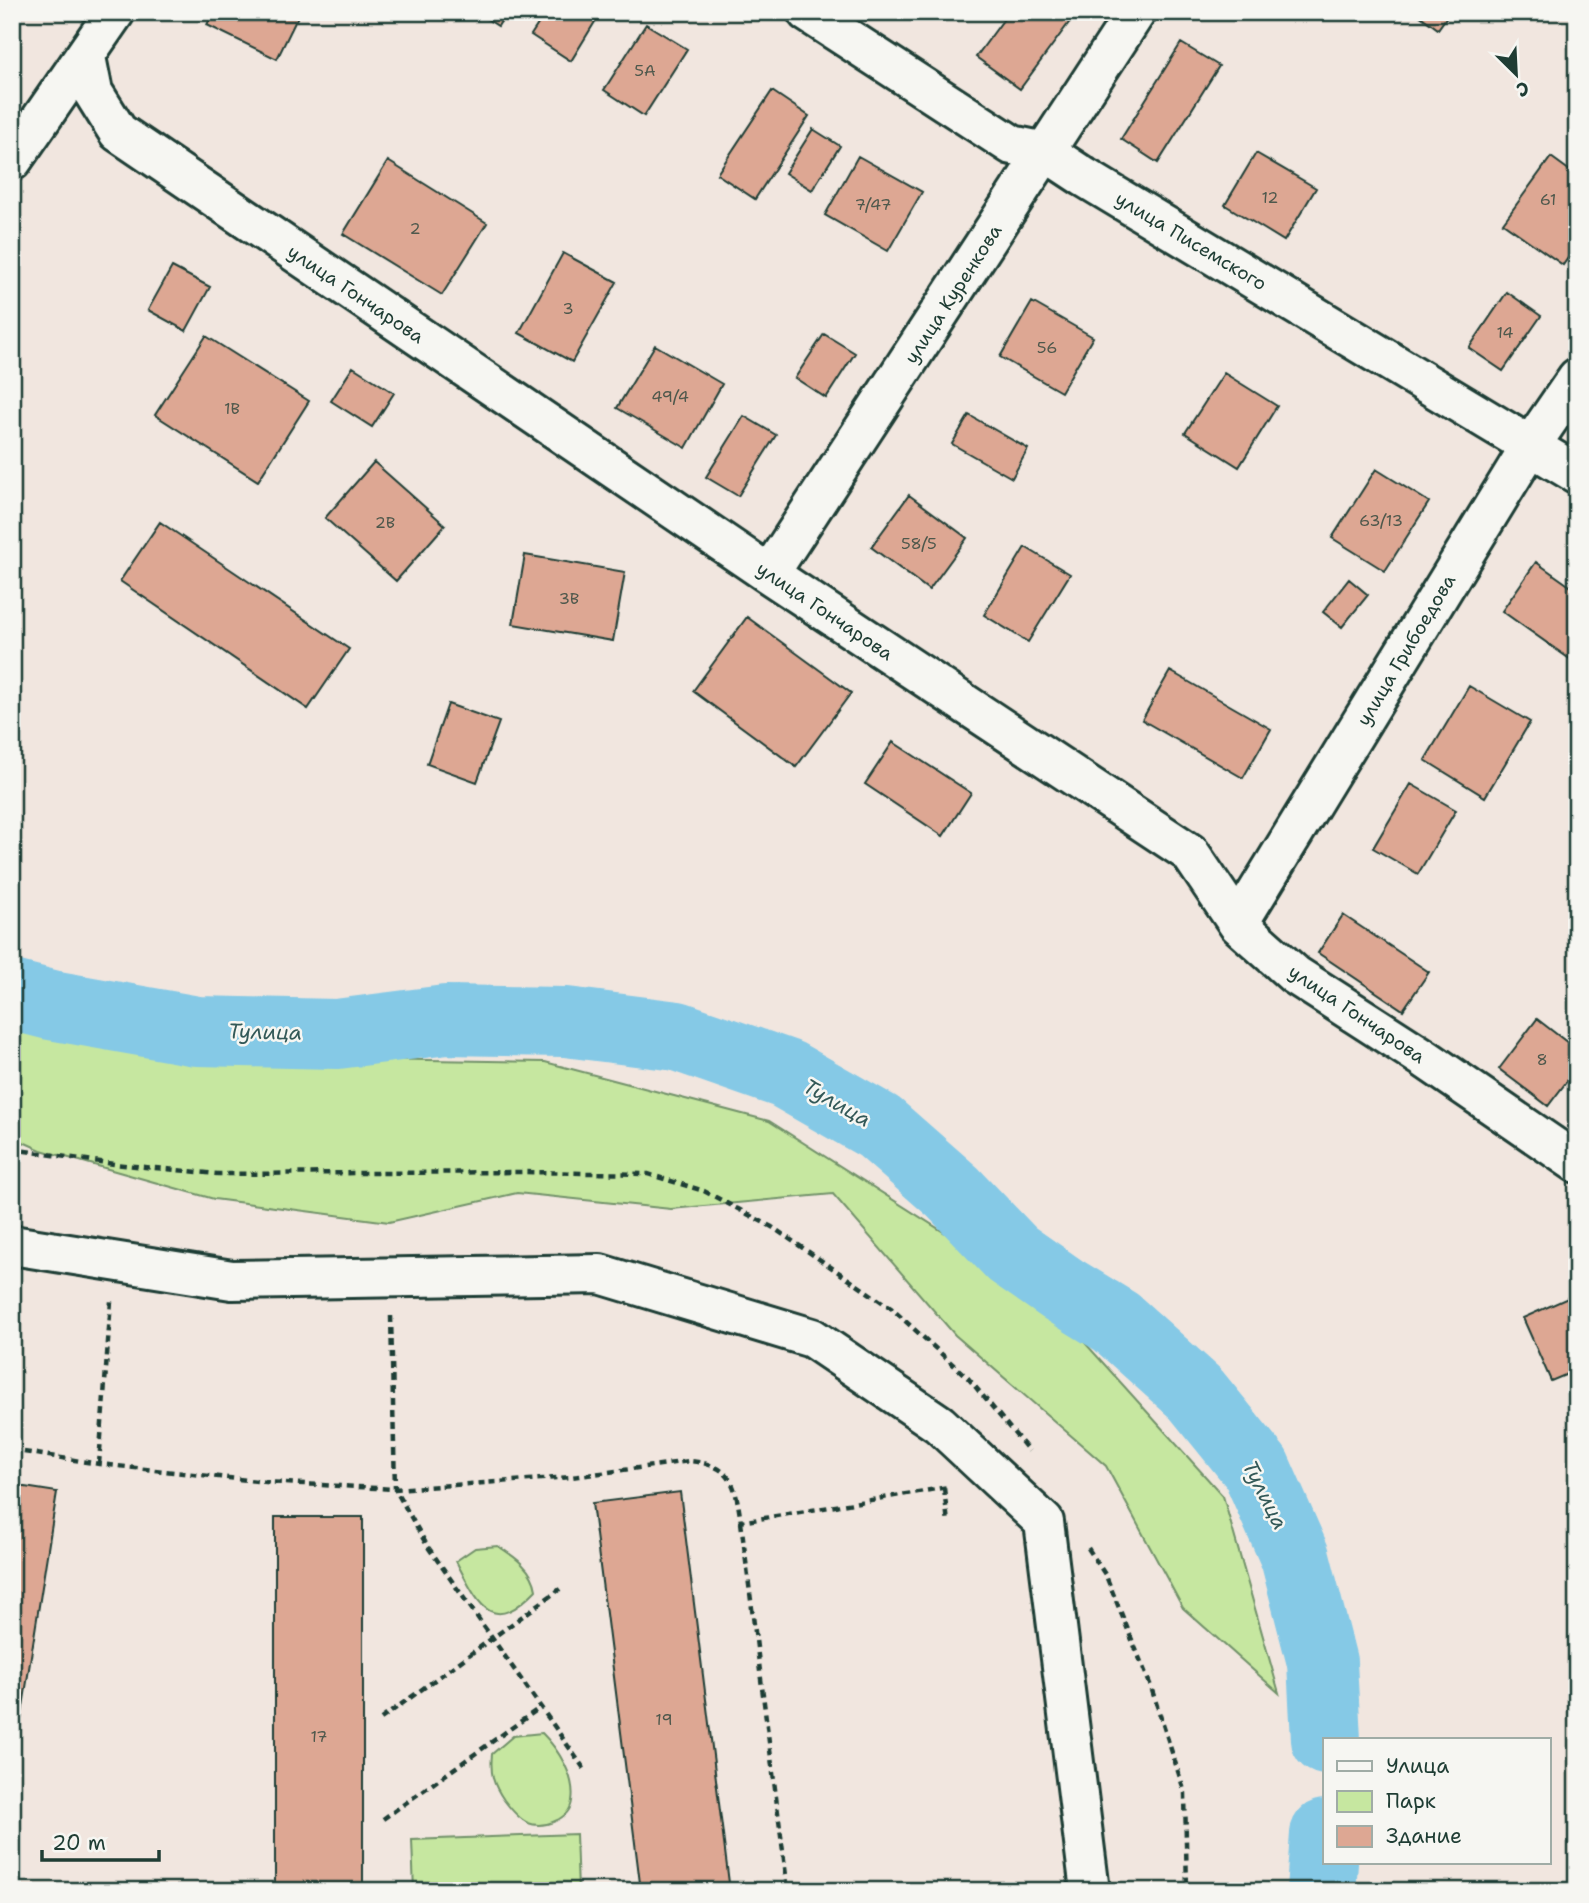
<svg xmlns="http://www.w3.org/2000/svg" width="1589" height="1903" font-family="'Shantell Sans',sans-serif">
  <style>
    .green { fill: #c6e7a0; stroke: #72926a; stroke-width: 2 }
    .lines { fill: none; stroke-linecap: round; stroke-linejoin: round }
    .river { stroke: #85c9e6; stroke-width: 70 }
    .building { fill: #dda793; stroke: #1f3d34; stroke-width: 2 }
    .minor-casing { stroke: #1f3d34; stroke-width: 44 }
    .path { stroke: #1f3d34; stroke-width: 4.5; stroke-dasharray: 7 5; stroke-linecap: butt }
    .minor { stroke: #f6f6f2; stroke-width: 38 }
    .labels { text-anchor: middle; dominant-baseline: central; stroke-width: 5; stroke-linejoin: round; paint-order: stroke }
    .number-label { font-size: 16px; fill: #4e584c }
    .street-label { font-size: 19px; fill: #1f3d34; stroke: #f6f6f2 }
    .water-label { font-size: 21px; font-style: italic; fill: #335958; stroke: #f6f6f2 }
  </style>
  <rect width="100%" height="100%" fill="#f1e6df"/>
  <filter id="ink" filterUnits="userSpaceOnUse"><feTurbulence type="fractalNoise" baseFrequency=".0143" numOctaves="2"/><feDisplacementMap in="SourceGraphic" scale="14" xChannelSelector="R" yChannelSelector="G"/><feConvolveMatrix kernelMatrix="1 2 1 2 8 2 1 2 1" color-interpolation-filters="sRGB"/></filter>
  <g filter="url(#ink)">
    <!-- green -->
    <path class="green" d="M12,1013L192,1056L545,1062L769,1121L1041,1294L1223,1496L1279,1693L1183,1608L1106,1466L955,1335L833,1194L671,1209L517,1193L389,1222L214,1199L41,1150L12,1137Z
      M498,1546C515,1557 533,1569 536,1590C491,1637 479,1605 456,1561L475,1548Z
      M542,1733C558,1749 576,1777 572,1801C570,1819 544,1829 528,1823C519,1819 510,1808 504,1800C493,1784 490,1774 492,1754L513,1736Z
      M576,1834L578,1891H414L412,1840Z"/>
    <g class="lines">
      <!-- river -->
      <path class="river" d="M12,995L51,1005L197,1031L337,1034L446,1020L566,1022L677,1036L786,1074L879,1127L953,1192L1012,1254L1062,1289L1116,1322L1196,1394L1256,1468L1295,1557L1322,1662L1326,1740
        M1321,1891L1325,1834"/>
    </g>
    <!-- building -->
    <path class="building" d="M213,12H300L277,59L207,25Z
      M476,12H507L498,26Z
      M546,12H601L571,61L531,35Z
      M1009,12H1061L1071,20L1020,89L976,57Z
      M1415,12H1450L1438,29Z
      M646,24L687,49L644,116L604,90Z
      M1181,43L1219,66L1158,163L1121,139Z
      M772,91L809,116L755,199L717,174Z
      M813,129L840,146L812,190L785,173Z
      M1256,153L1316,188L1284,241L1225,205Z
      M858,156L922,192L888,251L825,215Z
      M1551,157L1577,176V245L1563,265L1503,223Z
      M388,161L487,223L442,295L343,234Z
      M563,253L617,282L572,362L519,333Z
      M172,267L210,287L186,331L148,310Z
      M1507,292L1541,316L1503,371L1469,348Z
      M1032,302L1093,337L1061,392L1000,357Z
      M824,334L855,353L826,398L795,378Z
      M206,336L309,401L258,481L155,415Z
      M655,345L722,384L686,448L617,408Z
      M353,367L394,393L372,427L331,401Z
      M1224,373L1277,406L1239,467L1185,433Z
      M969,415L1028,449L1012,478L952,444Z
      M744,416L776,435L738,496L706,477Z
      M374,462L445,525L396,581L325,518Z
      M1376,469L1429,502L1385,571L1332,538Z
      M909,495L967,538L929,590L871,547Z
      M160,522L349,649L308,709L120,581Z
      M1025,547L1070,574L1028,642L984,615Z
      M525,555L625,572L613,641L513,624Z
      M1536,562L1577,591V657L1574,662L1502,611Z
      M1349,579L1368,595L1342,627L1323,612Z
      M747,617L851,693L796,767L693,691Z
      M1170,671L1271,729L1243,778L1142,720Z
      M1469,686L1530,722L1485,797L1425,760Z
      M448,704L499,722L477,782L427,764Z
      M893,742L971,793L943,836L865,784Z
      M1411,784L1456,810L1418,874L1373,848Z
      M1343,915L1429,972L1403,1010L1318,953Z
      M1537,1019L1577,1050V1068L1548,1106L1499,1069Z
      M1570,1297L1577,1313V1370L1551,1381L1523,1318Z
      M12,1485L57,1492L12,1776Z
      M680,1492L730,1891H641L633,1827L592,1503Z
      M275,1517H363V1891H275Z"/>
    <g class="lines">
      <!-- minor casing -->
      <g class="minor-casing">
        <path id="minor" d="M807,12L1012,145L1046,152L1084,177L1577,474
          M86,57L93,92L118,132L769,574L1190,853L1238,924L1295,975L1424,1058L1577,1163
          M12,161L115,12
          M769,574L1136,12
          M1238,924L1531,445L1577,378
          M12,1245L232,1280L600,1274L812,1338L939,1424L1044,1522L1090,1891"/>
      </g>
      <!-- path -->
      <path class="path" d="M12,1149L114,1164L218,1174L525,1172L648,1174L704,1191L772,1227L891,1308L968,1378L1029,1451
        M391,1316L395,1489L428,1547L585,1770
        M12,1450L99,1464L266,1482L395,1489L572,1477L689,1461C733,1465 735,1484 741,1522L948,1487
        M99,1464L111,1301
        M944,1488L948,1523
        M741,1522L788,1891
        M1088,1548L1106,1576L1150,1684L1185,1793L1187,1891
        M381,1719L560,1589
        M383,1819L541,1707"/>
      <!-- minor -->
      <use href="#minor" class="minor"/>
    </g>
  </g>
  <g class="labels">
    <!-- number labels -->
    <g class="number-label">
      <text x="645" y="70">5А</text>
      <text x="1270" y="197">12</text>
      <text x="1548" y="199">61</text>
      <text x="873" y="204">7/47</text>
      <text x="415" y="228">2</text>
      <text x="568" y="308">3</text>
      <text x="1505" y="332">14</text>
      <text x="1047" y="347">56</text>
      <text x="670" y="396">49/4</text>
      <text x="232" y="408">1В</text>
      <text x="1381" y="520">63/13</text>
      <text x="385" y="522">2В</text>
      <text x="919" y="543">58/5</text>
      <text x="569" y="598">3В</text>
      <text x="1542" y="1059">8</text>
      <text x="664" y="1719">19</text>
      <text x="319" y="1736">17</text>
    </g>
    <!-- street labels -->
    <g class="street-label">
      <text transform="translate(1191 241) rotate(31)">улица Писемского</text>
      <text transform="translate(356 294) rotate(34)">улица Гончарова</text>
      <text transform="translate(953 294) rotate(-57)">улица Куренкова</text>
      <text transform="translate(825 611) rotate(34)">улица Гончарова</text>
      <text transform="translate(1406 650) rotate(-59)">улица Грибоедова</text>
      <text transform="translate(1357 1014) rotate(34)">улица Гончарова</text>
    </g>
    <!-- water labels -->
    <g class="water-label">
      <text transform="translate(265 1032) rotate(1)">Тулица</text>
      <text transform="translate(837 1103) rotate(30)">Тулица</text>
      <text transform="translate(1265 1495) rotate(63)">Тулица</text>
    </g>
  </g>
  <!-- margin -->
  <rect width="1589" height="1903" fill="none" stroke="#f6f6f2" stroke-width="42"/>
  <rect x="21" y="21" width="1547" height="1861" fill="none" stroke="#1f3d34" stroke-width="2.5" filter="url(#ink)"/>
  <!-- legend -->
  <rect x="1323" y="1738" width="228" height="126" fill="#f6f6f2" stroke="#a0aca6" stroke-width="2"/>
  <rect x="1337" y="1761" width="35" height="10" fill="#f6f6f2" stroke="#a0aca6" stroke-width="2"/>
  <text x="1386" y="1773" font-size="21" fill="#1f3d34">Улица</text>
  <rect x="1337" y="1791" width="35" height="21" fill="#c6e7a0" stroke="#a0aca6" stroke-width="2"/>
  <text x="1386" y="1808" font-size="21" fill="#1f3d34">Парк</text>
  <rect x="1337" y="1826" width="35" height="21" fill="#dda793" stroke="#a0aca6" stroke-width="2"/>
  <text x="1386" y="1843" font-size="21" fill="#1f3d34">Здание</text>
  <!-- north arrow -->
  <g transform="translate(1516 74) rotate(156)" stroke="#f6f6f2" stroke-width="5" paint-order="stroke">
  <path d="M0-5L12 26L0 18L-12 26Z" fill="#1f3d34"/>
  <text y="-10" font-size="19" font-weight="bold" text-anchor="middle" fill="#1f3d34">С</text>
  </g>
  <!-- scale -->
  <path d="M42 1850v10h117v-10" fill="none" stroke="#1f3d34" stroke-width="3.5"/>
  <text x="52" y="1850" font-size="21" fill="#1f3d34" stroke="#f6f6f2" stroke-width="5" paint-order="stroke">20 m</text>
</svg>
